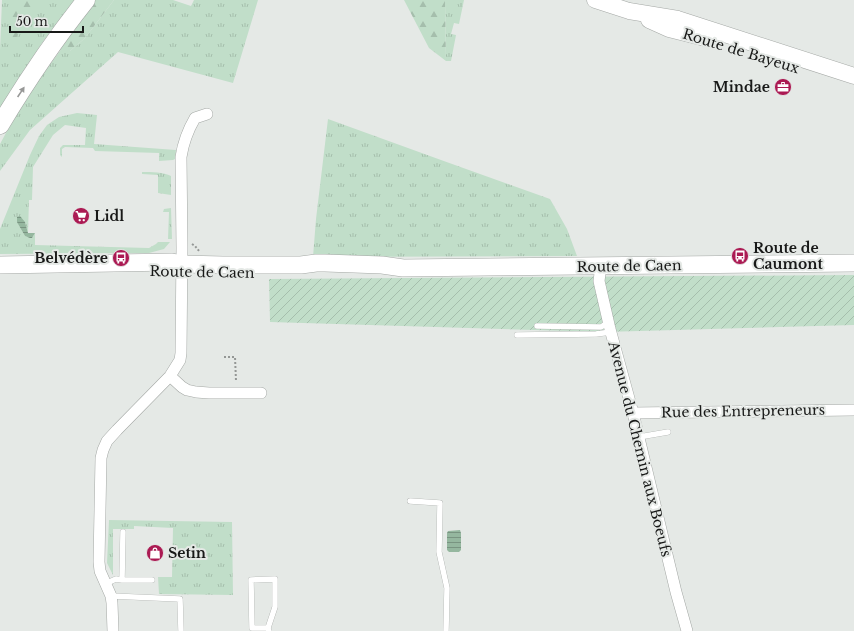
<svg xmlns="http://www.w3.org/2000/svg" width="854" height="631" font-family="'Libre Baskerville',serif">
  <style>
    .grass { fill: url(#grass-tufts) }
    .forest { fill: url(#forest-firs) }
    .garden { fill: url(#garden-furrows) }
    .water { fill: url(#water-rules) }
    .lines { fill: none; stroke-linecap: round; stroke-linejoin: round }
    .service-casing { stroke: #a4a8a5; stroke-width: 6 }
    .minor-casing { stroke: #a4a8a5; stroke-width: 12 }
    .secondary-casing { stroke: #a4a8a5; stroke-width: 17 }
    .primary-casing { stroke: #a4a8a5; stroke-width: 18 }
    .trunk-casing { stroke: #a4a8a5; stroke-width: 19 }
    .path { stroke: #949795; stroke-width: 2; stroke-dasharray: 2 2; stroke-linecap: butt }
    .service { stroke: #fff; stroke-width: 5.5 }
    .minor { stroke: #fff; stroke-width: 11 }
    .secondary { stroke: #fff; stroke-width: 16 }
    .primary { stroke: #fff; stroke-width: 17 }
    .trunk { stroke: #fff; stroke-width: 18 }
    .oneway { fill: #979897 }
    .labels { text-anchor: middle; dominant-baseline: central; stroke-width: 4; stroke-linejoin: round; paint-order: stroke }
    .street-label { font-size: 14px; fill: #181918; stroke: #e5e9e6 }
    .poi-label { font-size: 14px; font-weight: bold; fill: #181918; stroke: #e5e9e6; text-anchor: start }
  </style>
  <defs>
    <pattern id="grass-tufts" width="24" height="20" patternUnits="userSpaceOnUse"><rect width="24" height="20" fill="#c1dec9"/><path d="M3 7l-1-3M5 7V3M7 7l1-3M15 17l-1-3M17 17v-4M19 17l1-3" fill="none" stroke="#a5beac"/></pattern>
    <pattern id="forest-firs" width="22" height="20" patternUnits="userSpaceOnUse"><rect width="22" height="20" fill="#c1dec9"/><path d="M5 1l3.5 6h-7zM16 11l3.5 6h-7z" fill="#a5beac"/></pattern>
    <pattern id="garden-furrows" width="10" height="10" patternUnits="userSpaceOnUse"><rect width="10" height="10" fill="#c1dec9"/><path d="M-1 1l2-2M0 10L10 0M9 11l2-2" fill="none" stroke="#a5beac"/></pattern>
    <pattern id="water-rules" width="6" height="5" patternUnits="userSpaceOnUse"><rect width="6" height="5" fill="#95b79f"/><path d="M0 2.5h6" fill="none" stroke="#799481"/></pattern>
  </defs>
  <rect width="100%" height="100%" fill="#e5e9e6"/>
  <!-- grass -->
  <path class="grass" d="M2,0H75L42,43L14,86L0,112V50Z
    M114,0H173L191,6L194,0H258L233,83L118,52L30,130L0,171V144L14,118L31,90L60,51H70L85,38Z
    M445,0H464L459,24L454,23L451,34L456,35L451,61H446Z
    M77,113L97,115L94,144L176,150L175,159L173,160L159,161V153L95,151L93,148L65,147L62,149V157L60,155V148L63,145H85L86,128L65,125L53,135L33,167L32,200H29L28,233L25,222L18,224L25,236L32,238L35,233V245L149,248L156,244L158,242H170L164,249L149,253L0,254V229L30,155L39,136L47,125L59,117Z
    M328,119L441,160L550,199L567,229L577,256L313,257L316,219Z
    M142,172C151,172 164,172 171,176V195L158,193V175L142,174Z
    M171,208L172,239H168L169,212H163L164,209Z
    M109,520L232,522L233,595L159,594L158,577H172L173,528L134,526V529H113V575L107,563Z"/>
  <!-- forest -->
  <path class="forest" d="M13,0H37L36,9L26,18L14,42L7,45L5,31L10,24Z
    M95,0H114L85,38L70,51H60L62,45Z
    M404,0H445L446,61L429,48Z"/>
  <!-- garden -->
  <path class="garden" d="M854,275V325L604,332L270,322L269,279Z"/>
  <!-- water -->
  <path class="water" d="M20,216L25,222L28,233H35L32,238H30L25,236L18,224L17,222V217Z
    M460,530L461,533V550L459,552H449L447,550V533L448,531Z"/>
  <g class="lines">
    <!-- service casing -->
    <g class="service-casing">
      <path id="service" d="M537,326L601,327L609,322
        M517,335L596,334L611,332
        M639,437L668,432
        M410,501L440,503L439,552L447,588L446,631
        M123,532L122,580H152
        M105,584L116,579L122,580
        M111,596L180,599L181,631
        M268,628H252L251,580L275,579V607L268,628L269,631"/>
    </g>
    <!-- minor casing -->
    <g class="minor-casing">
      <path id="minor" d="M601,266L599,281L610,329L633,413L676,592L687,631
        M170,376L182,387L187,390L196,392L209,393H261
        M633,413L854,410
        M113,631L112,603L111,596L100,571L99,562L101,458L103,450L107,441L117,430L170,376L180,360L181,353L182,248L181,157C183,144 188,130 195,118L207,114"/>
    </g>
    <!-- secondary casing -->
    <g class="secondary-casing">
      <path id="secondary" d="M595,0L629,11L678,19L854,76
        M649,20L669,29L705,38"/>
    </g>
    <!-- primary casing -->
    <g class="primary-casing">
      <path id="primary" d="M0,265L172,262L182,264L223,265H301L316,263H325L382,265L403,268L854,263"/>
    </g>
    <!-- trunk casing -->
    <g class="trunk-casing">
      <path id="trunk" d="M0,125C26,82 54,40 86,0"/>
    </g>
    <!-- path -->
    <path class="path" d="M192,244L195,246L199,251
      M224,357H235L236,381"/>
    <!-- service -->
    <use href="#service" class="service"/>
    <!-- minor -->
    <use href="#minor" class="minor"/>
    <!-- secondary -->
    <use href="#secondary" class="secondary"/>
    <!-- primary -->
    <use href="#primary" class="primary"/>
    <!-- trunk -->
    <use href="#trunk" class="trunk"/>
  </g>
  <!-- one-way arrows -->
  <defs><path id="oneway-solid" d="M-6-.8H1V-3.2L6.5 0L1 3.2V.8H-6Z"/></defs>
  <use class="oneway" href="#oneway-solid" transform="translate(21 92) rotate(-56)"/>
  <!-- icons -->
  <defs>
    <g id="office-disc" transform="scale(0.9)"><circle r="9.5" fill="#ab1a53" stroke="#e5e9e6"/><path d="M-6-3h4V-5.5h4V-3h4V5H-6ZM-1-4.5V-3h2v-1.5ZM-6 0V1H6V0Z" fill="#fff"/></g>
    <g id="supermarket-disc" transform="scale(0.9)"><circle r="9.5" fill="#ab1a53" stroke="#e5e9e6"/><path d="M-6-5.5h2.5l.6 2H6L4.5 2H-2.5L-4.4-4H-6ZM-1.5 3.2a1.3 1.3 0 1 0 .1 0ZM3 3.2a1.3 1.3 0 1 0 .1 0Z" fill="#fff"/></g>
    <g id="bus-disc" transform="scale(0.9)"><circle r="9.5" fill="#ab1a53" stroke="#e5e9e6"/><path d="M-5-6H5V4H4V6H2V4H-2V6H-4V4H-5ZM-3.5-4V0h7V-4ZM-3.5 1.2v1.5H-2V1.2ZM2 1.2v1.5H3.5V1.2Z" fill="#fff"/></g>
    <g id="shop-disc" transform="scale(0.9)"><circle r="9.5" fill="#ab1a53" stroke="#e5e9e6"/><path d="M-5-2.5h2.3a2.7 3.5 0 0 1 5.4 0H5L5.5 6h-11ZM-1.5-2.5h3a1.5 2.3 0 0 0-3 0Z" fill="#fff"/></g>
  </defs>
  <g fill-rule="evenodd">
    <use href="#office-disc" x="783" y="87"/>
    <use href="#supermarket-disc" x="81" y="216"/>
    <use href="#bus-disc" x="740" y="256"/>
    <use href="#bus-disc" x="121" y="258"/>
    <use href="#shop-disc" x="155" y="553"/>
  </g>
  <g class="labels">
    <!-- street labels -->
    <g class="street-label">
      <text transform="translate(741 51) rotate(17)">Route de Bayeux</text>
      <text transform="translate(629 266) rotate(-1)">Route de Caen</text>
      <text transform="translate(202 272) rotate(1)">Route de Caen</text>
      <text transform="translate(743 411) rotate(-1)">Rue des Entrepreneurs</text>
      <text transform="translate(640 449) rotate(76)">Avenue du Chemin aux Boeufs</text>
    </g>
    <!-- poi labels -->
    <g class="poi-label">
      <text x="770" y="87" text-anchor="end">Mindae</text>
      <text x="94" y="216">Lidl</text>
      <text x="753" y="248">Route de<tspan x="753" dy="16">Caumont</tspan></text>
      <text x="108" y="258" text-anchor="end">Belvédère</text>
      <text x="168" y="553">Setin</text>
    </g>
  </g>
  <!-- scale -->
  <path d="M10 26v6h73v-6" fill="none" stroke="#181918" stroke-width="2"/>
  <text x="16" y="26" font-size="12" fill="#181918" stroke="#e5e9e6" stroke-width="3" paint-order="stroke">50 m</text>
</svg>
